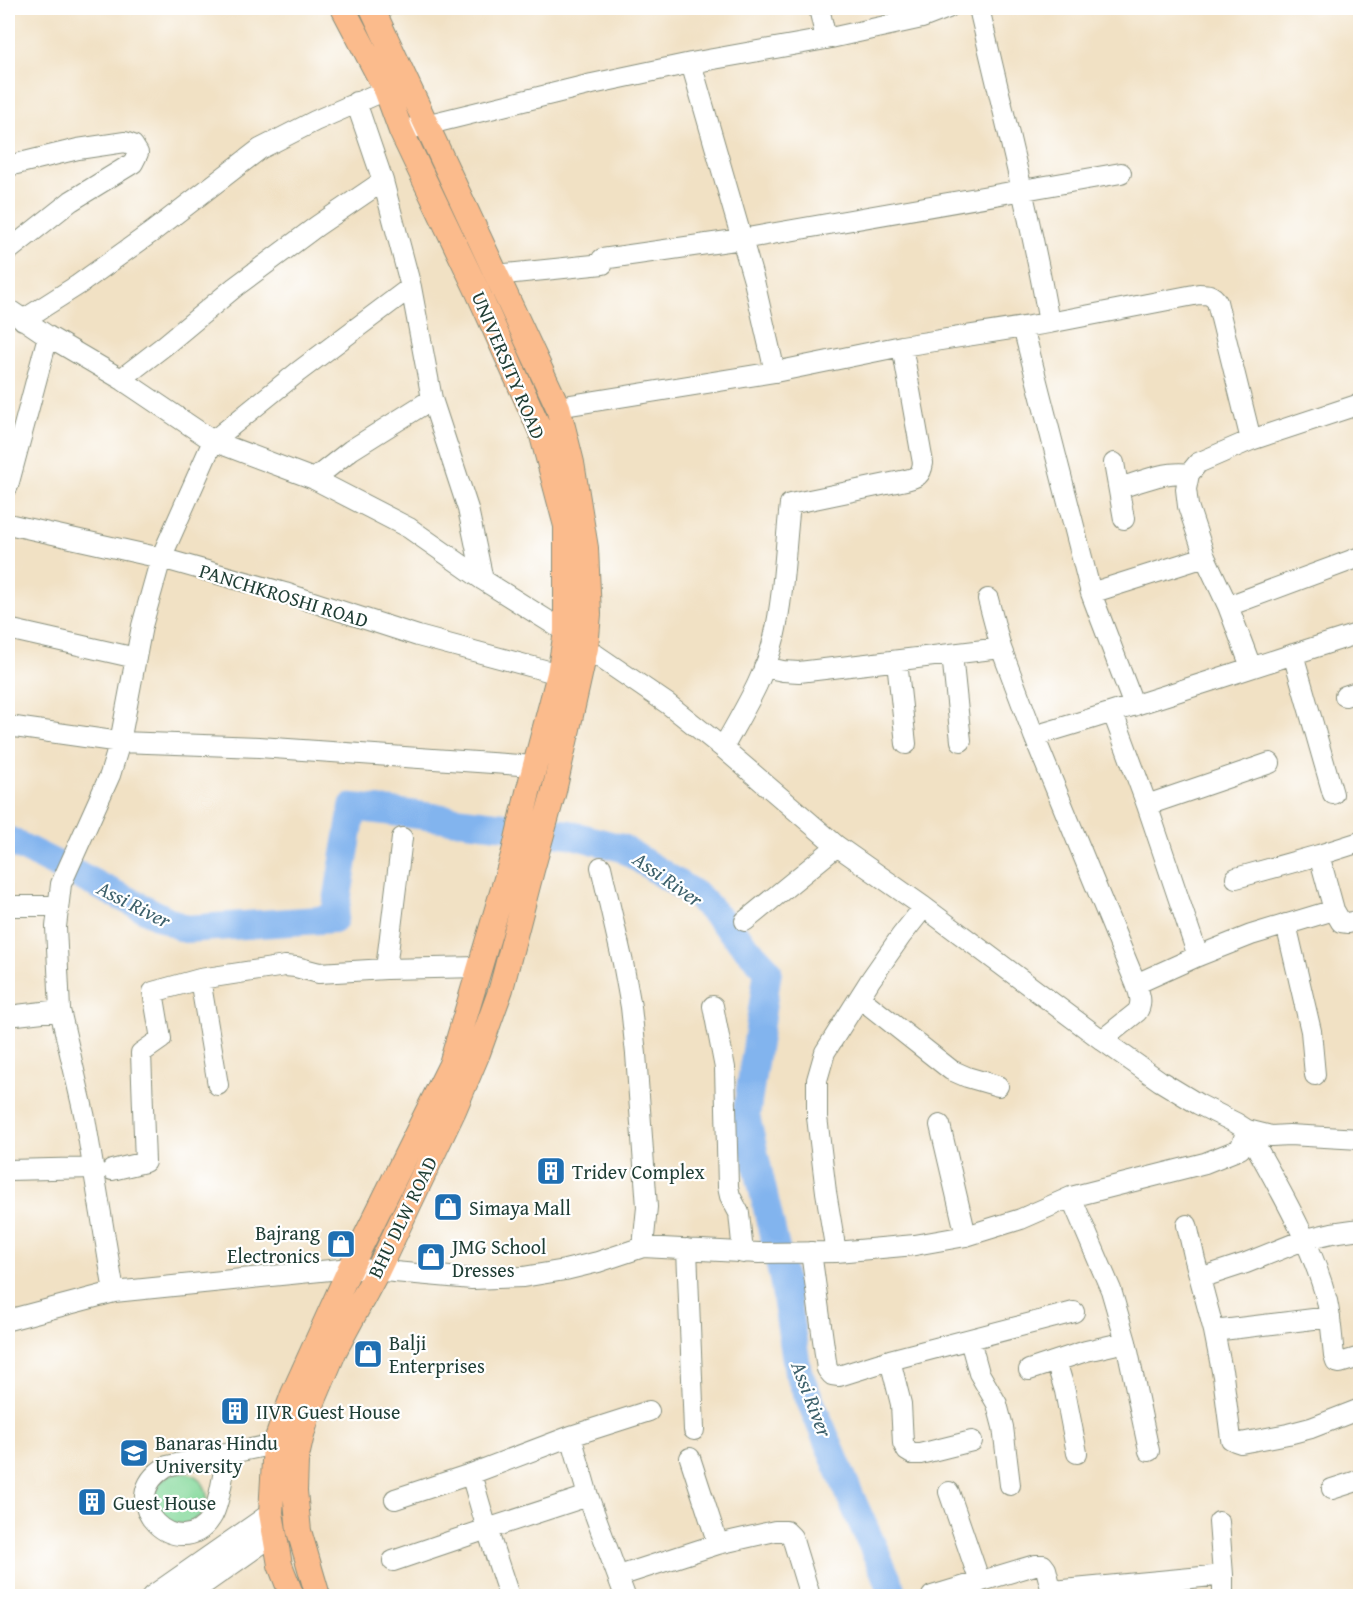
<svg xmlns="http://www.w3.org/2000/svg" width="1368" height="1604" font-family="'Gentium Book Plus',serif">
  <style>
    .green { fill: #85d99b; stroke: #528b68; stroke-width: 1.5 }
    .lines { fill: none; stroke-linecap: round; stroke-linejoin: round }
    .river { stroke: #82b4ee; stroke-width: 28 }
    .minor-casing { stroke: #888f7c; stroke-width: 22 }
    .major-casing { stroke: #888f7c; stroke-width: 26 }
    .minor { stroke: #fff; stroke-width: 20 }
    .major { stroke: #fbbb8c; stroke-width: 24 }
    .labels { text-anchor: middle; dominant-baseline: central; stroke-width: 4.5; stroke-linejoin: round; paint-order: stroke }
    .street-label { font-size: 20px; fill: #1f3d34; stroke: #fff }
    .poi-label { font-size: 20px; fill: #1f3d34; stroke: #fff; text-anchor: start }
    .water-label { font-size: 21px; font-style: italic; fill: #3d616c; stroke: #fff }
  </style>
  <rect width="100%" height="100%" fill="#fff"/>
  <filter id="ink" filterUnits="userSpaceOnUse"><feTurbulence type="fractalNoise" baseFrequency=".0167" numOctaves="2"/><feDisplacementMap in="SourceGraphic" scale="12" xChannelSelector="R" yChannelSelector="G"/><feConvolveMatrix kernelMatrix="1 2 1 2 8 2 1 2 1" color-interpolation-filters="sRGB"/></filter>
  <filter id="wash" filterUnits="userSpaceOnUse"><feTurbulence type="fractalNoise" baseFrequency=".008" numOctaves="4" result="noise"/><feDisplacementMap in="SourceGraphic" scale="24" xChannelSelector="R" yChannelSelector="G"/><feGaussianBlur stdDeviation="1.35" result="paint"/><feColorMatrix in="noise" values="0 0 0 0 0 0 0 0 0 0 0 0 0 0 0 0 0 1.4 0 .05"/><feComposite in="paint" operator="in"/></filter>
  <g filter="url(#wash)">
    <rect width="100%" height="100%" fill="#f1e1c4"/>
    <!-- green -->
    <path class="green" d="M155 1498a26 26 0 1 1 52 0a26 26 0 1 1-52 0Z"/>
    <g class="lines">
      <!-- river -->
      <path class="river" d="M8,840L185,929L334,919L353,807L569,834L622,848L699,897L768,970L746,1116L783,1279L798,1372L855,1507L895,1596"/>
    </g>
  </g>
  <g filter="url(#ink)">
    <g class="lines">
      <!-- minor casing -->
      <g class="minor-casing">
        <path id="minor" d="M819,8L826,39
          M979,8C1003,113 1031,217 1049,323
          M691,63L754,281L775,372
          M356,102L383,181L411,287L432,399L468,509L483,580
          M401,131L592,84L691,63L826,39L922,18L948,8
          M8,166L78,149L125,142L133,145L138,153L133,163L71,201L8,251
          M602,259L742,239L1121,173
          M496,275L603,264
          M8,309L48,336L121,379L213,441L314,479L409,528L483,580L566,632L586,648L668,704L723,748L837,846L924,907L1102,1040L1160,1081L1198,1104L1236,1123L1247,1130L1271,1136L1289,1135L1360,1139
          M23,320L78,285L152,232L260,149L315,121L386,90
          M1023,327L1091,593
          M121,379L164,346L235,287L317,226L383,181
          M558,407L775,372L902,346L1049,323L1199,294C1207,294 1212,294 1217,302L1251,440L1198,463L1189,474L1186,489L1188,506L1205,557L1228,606
          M1251,440L1360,404
          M1114,463L1124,519
          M314,479L351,450L432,399
          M8,486L48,336
          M1119,488C1141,482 1166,470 1189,474
          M8,524L161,558L285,593L418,636L559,674
          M988,599L1001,648L1034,736L1136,984C1140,995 1143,1003 1137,1012L1102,1040
          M8,629L136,658
          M952,654L961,741
          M1293,654L1333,794
          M897,661L906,744
          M764,667L783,671L799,672L1001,648
          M1251,667L1228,606L1360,557
          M1345,696L1360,691
          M1134,706L1091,593L1205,557
          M1113,713L1147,805L1198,956
          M8,726L120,742L259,747L535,766
          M1034,736C1144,704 1251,667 1360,633
          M723,748C742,713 765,677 774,638C784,594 785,548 790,504L906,480C917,477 921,476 923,463L902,346
          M1147,805L1270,763
          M601,867L623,963L631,1007L636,1054L647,1207L643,1247
          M1236,878L1319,855
          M8,906H58
          M1334,910L1341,922L1348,923L1360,920
          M745,921L837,846
          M1286,924L1311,1031L1315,1075
          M386,969L402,838
          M200,979L218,1085
          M1136,984L1198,956L1251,935L1334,910L1319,855L1360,842
          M860,998L951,1070L967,1077L998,1086
          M713,1006L725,1068L728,1187L730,1196L739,1213L743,1253
          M8,1016L60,1010
          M940,1125L966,1236
          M1247,1130C1277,1185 1311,1240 1327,1301C1331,1319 1332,1338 1334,1356L1336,1362L1340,1363L1360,1357
          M8,1170L94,1168
          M112,1170L145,1162L141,1053L161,1039L153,992L200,979L285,966L296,967L319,973L386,969L480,967
          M1071,1197L1111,1290L1126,1342L1149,1451
          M1187,1225L1195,1260L1214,1331L1223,1376L1231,1439L1235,1441L1241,1443L1288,1434L1311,1428L1360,1409
          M687,1249L694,1430
          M811,1252L827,1369L832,1375L839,1376L890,1360L1074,1312
          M836,1252L826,1192L817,1117V1080L825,1052L871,979L901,936L924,907
          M1200,1278L1246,1263L1306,1239L1332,1233L1360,1229
          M114,1292L85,1118L60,1010L56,927L61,884L110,775L120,742L142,626L161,558L213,441L298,372L411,287
          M8,1320L114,1292L350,1268L472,1279L523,1277L565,1270L598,1262L643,1247L759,1253L836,1252L915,1245L966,1236L1021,1219L1071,1197L1205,1163L1240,1149L1247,1130
          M1214,1331L1330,1317
          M970,1340L979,1373L997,1404L1003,1427L1010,1485
          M890,1360L901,1404L903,1443L907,1451L912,1454H920L972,1441
          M1056,1361L1065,1391L1077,1453
          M1029,1370L1086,1351L1126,1342
          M571,1436L588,1496
          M227,1455C223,1471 220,1505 211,1518C180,1566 109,1501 167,1466L275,1444
          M690,1458L718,1544
          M471,1474L487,1529L509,1596
          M1332,1489L1360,1480
          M949,1492L980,1582
          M395,1499L471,1474L571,1436L649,1411
          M1219,1522L1223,1575
          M393,1561L487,1529L588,1496L625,1596
          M619,1576L718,1544L775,1531H786L792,1537L810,1596
          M1053,1591L1223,1575V1596
          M152,1596L271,1513
          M187,1596L275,1534
          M932,1596L1035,1565H1043L1046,1569L1053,1596"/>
      </g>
      <!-- major casing -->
      <g class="major-casing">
        <path id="major" d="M292,1596L280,1565L271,1513L275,1444L293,1394L350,1268L451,1064L514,852L528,792L559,674L566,632V526L541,432L476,288L401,131L386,90L343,8
          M318,1596L299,1531L295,1491L296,1461L301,1439L308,1414L335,1350L377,1272L454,1110L478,1053L501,989L532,870L554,791L586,648L589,614L586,548L572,463L558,407L372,8"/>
      </g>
      <!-- minor -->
      <use href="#minor" class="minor"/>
      <!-- major -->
      <use href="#major" class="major"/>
    </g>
  </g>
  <!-- icons -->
  <defs>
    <g id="building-square" transform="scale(1.5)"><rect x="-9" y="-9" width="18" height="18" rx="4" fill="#1f6fb2" stroke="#fff"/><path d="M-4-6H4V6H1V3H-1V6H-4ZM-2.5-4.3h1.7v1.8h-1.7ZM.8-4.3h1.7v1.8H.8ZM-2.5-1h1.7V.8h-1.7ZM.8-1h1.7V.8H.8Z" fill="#fff"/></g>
    <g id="shop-square" transform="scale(1.5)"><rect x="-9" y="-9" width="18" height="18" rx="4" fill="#1f6fb2" stroke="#fff"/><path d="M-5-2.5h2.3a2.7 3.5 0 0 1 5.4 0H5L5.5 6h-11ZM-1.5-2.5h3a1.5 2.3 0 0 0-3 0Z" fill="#fff"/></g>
    <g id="university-square" transform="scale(1.5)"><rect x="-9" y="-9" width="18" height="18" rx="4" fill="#1f6fb2" stroke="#fff"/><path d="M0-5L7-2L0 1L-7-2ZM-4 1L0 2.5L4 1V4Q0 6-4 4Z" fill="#fff"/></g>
  </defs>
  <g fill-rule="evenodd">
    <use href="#building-square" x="551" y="1171"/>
    <use href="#shop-square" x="448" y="1207"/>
    <use href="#shop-square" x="341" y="1244"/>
    <use href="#shop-square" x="431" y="1257"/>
    <use href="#shop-square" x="368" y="1354"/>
    <use href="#building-square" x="235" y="1411"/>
    <use href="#university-square" x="134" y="1453"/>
    <use href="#building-square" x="92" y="1502"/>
  </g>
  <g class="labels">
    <!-- street labels -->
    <g class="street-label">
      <text transform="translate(509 365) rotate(67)">UNIVERSITY ROAD</text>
      <text transform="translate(284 595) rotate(17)">PANCHKROSHI ROAD</text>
      <text transform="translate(402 1217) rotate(-64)">BHU DLW ROAD</text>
    </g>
    <!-- poi labels -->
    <g class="poi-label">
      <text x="572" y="1171">Tridev Complex</text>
      <text x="469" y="1207">Simaya Mall</text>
      <text x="320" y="1232" text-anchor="end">Bajrang<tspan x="320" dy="23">Electronics</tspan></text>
      <text x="452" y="1246">JMG School<tspan x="452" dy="23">Dresses</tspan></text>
      <text x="389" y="1342">Balji<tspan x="389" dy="23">Enterprises</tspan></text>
      <text x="256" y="1411">IIVR Guest House</text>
      <text x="155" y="1442">Banaras Hindu<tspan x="155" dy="23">University</tspan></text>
      <text x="113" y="1502">Guest House</text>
    </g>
    <!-- water labels -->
    <g class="water-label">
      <text transform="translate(668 879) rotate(35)">Assi River</text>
      <text transform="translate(134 904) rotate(27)">Assi River</text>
      <text transform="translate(812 1399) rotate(69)">Assi River</text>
    </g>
  </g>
  <!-- margin -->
  <rect width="1368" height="1604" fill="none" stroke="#fff" stroke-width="30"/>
</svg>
